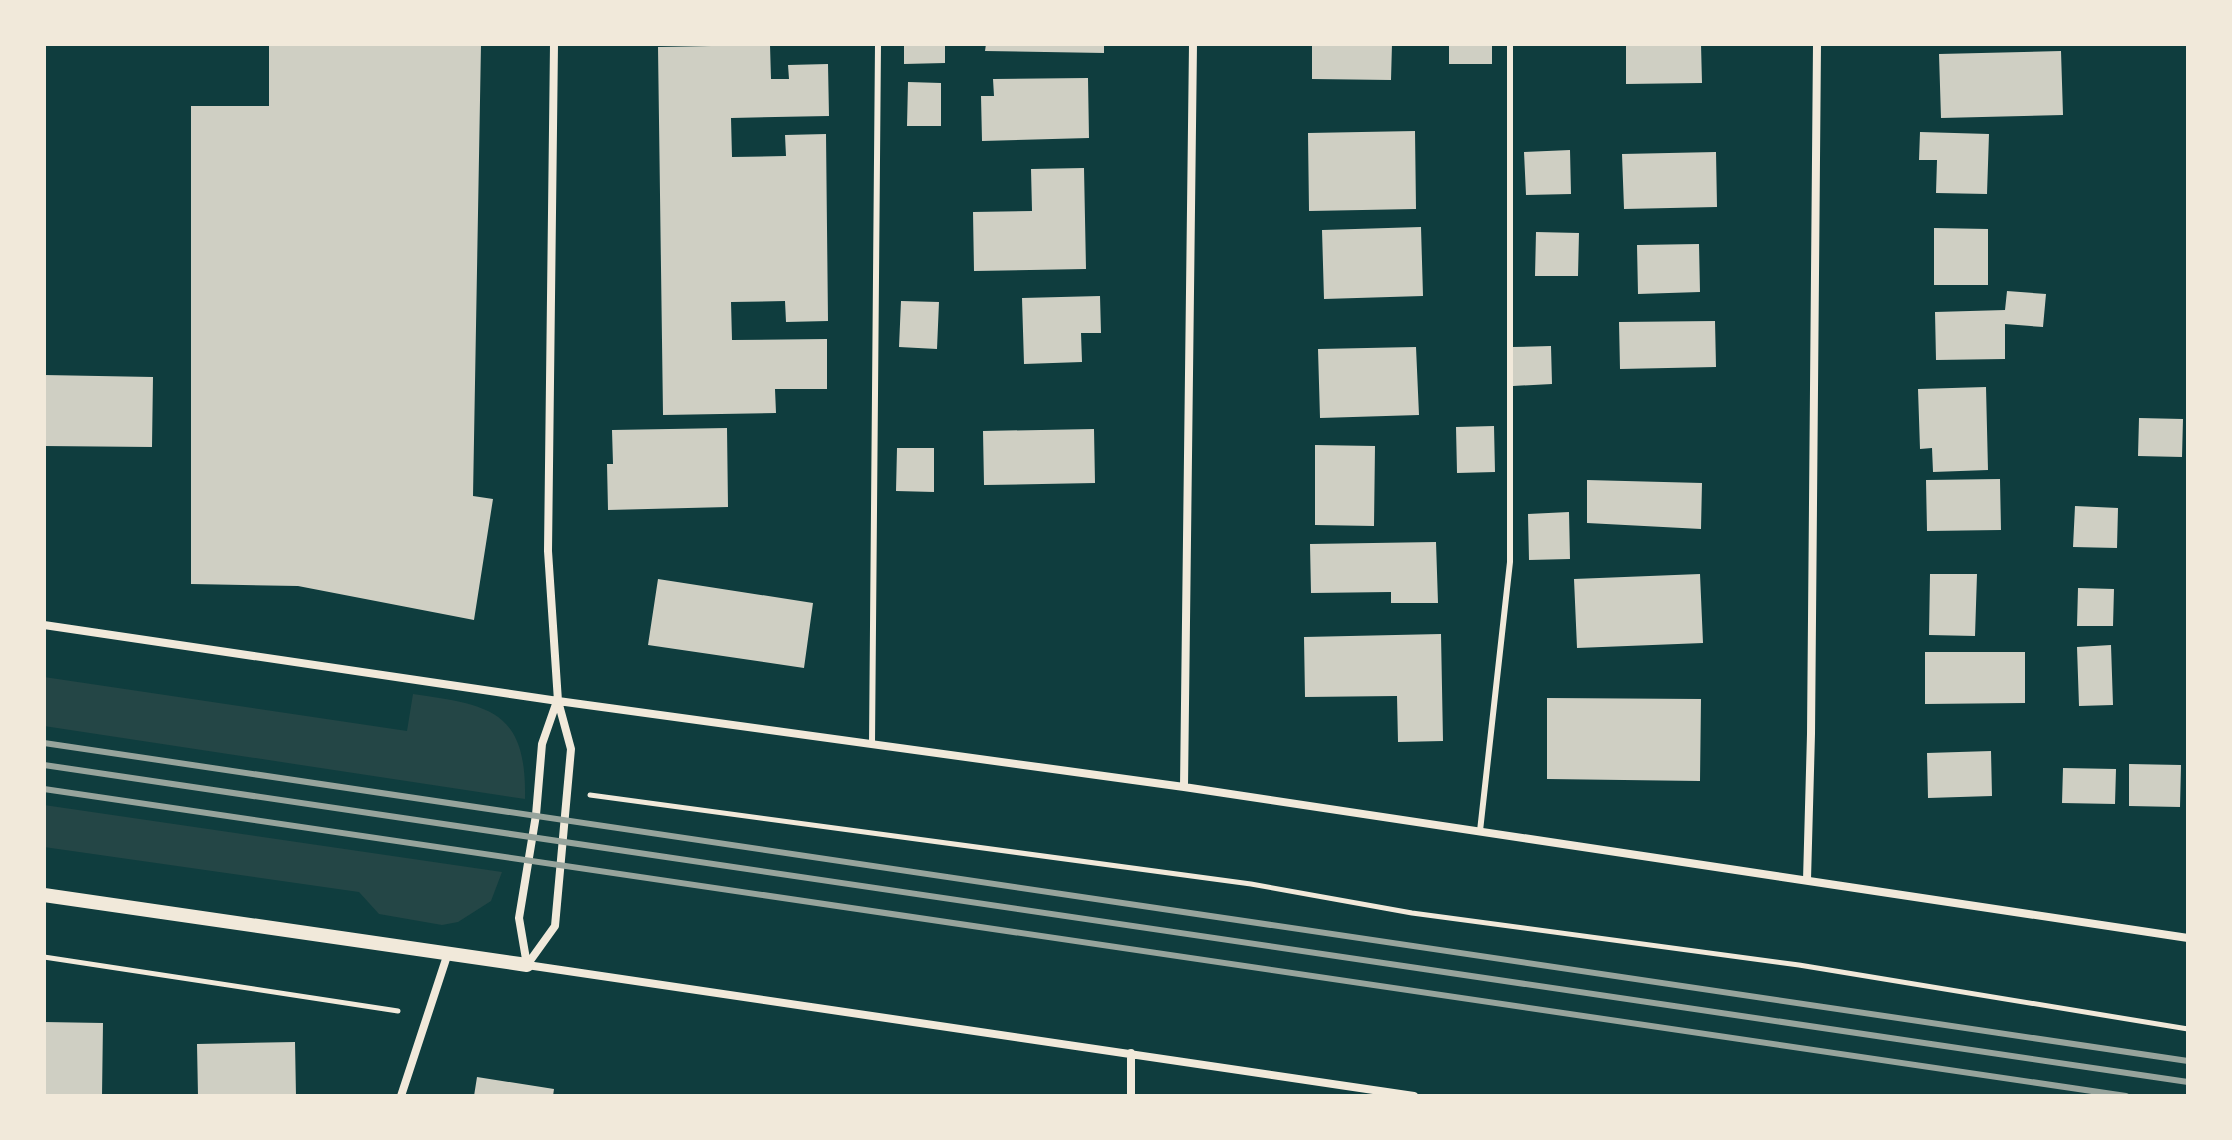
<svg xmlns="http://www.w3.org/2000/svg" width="2232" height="1140" font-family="Inter,sans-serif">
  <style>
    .green { fill: #244646 }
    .building { fill: #cfcfc3 }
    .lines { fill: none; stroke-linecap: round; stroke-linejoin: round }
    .path { stroke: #f1e9da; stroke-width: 5 }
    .service { stroke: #f1e9da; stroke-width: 6 }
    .minor { stroke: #f1e9da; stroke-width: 8 }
    .tertiary { stroke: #f1e9da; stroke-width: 14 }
    .rail { stroke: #97a49c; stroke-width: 6 }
  </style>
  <rect width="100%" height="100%" fill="#0f3d3e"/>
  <!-- green -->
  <path class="green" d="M44,677L407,731L413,694C488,705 527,709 525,799L44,726Z
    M44,805L502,872L491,901L458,922L442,925L379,914L359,892L44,847Z"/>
  <!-- building -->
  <path class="building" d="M269,44H481L473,496L493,499L474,620L298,586L191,584V106H269Z
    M904,44H945V63L904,64Z
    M986,44H1104V53L985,51Z
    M1312,44H1392L1391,80L1312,79Z
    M1449,44H1492V64H1449Z
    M1626,44H1701L1702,83L1626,84Z
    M770,45L771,79H789L788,65L828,64L829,116L731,118L732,157L786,156L785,135L826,134L828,321L786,322L785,301L731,302L732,340L827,339V389H775L776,413L663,415L658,47Z
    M2061,51L2063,115L1941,118L1939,54Z
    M1088,78L1089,138L982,141L981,96H994L993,79Z
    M908,82L941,83V126H907Z
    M1415,131L1416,209L1309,211L1308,133Z
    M1920,132L1989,134L1987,194L1936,193L1937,160H1919Z
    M1570,150L1571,194L1526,195L1524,152Z
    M1716,152L1717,207L1624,209L1622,154Z
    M1084,168L1086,269L974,271L973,212L1032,211L1031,169Z
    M1421,227L1423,296L1324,299L1322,230Z
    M1934,228L1988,229V285H1934Z
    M1536,232L1579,233L1578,276H1535Z
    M1699,244L1700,292L1638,294L1637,245Z
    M2007,291L2046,294L2043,327L2005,324V359L1936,360L1935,312L2005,310Z
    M1100,296L1101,333H1081L1082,362L1024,364L1022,298Z
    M901,301L939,302L937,349L899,347Z
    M1715,321L1716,367L1620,369L1619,322Z
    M1551,346L1552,384L1513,386L1512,347Z
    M1416,347L1419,415L1320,418L1318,349Z
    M44,375L153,377L152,447L44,446Z
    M1986,387L1988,470L1933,472L1932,448L1920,449L1918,389Z
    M2139,418L2183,419L2182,457L2138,456Z
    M1494,426L1495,472L1457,473L1456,427Z
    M727,428L728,507L608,510L607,464H613L612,430Z
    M1094,429L1095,483L984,485L983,431Z
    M1315,445L1375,446L1374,526L1315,525Z
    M897,448H934V492L896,491Z
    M2000,479L2001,530L1927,531L1926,480Z
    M1587,480L1702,483L1701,529L1587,523Z
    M2075,506L2118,508L2117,548L2073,547Z
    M1569,512L1570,559L1529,560L1528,514Z
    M1436,542L1438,603H1391V592L1311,593L1310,544Z
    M1700,574L1703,643L1577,648L1574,579Z
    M1930,574H1977L1975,636L1929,635Z
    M658,579L813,603L804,668L648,645Z
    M2078,588L2114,589L2113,626H2077Z
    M1441,634L1443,741L1398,742L1397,696L1305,697L1304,637Z
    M2111,645L2113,705L2079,706L2077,647Z
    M1925,652H2025V703L1925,704Z
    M1547,698L1701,699L1700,781L1547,779Z
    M1991,751L1992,796L1928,798L1927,753Z
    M2129,764L2181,765L2180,807L2129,806Z
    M2063,768L2116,769L2115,804L2062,803Z
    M44,1022L103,1023L102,1096H44Z
    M295,1042L296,1096H198L197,1044Z
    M477,1077L554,1089L553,1096H474Z"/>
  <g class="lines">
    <!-- path -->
    <path class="path" d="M590,795L1251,884L1412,913L1799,965L2188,1029
      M44,957L398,1011"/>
    <!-- service -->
    <path class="service" d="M872,744L878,44
      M1480,831L1510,562V44"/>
    <!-- minor -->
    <path class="minor" d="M44,625L558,701L1184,787L2188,938
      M1184,787L1193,44
      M1807,880L1811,734L1817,44
      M527,965L555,926L571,749L558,701L548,551L554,44
      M527,965L1414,1096
      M527,965L519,918L536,815L542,744L557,701
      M401,1096L448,953
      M1131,1096V1053"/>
    <!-- tertiary -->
    <path class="tertiary" d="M44,895L527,965"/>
    <!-- rail -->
    <path class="rail" d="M44,743L2188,1061
      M44,765L2188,1082
      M44,789L2126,1096"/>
  </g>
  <!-- border -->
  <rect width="2232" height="1140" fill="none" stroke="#f1e9da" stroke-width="92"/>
</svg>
